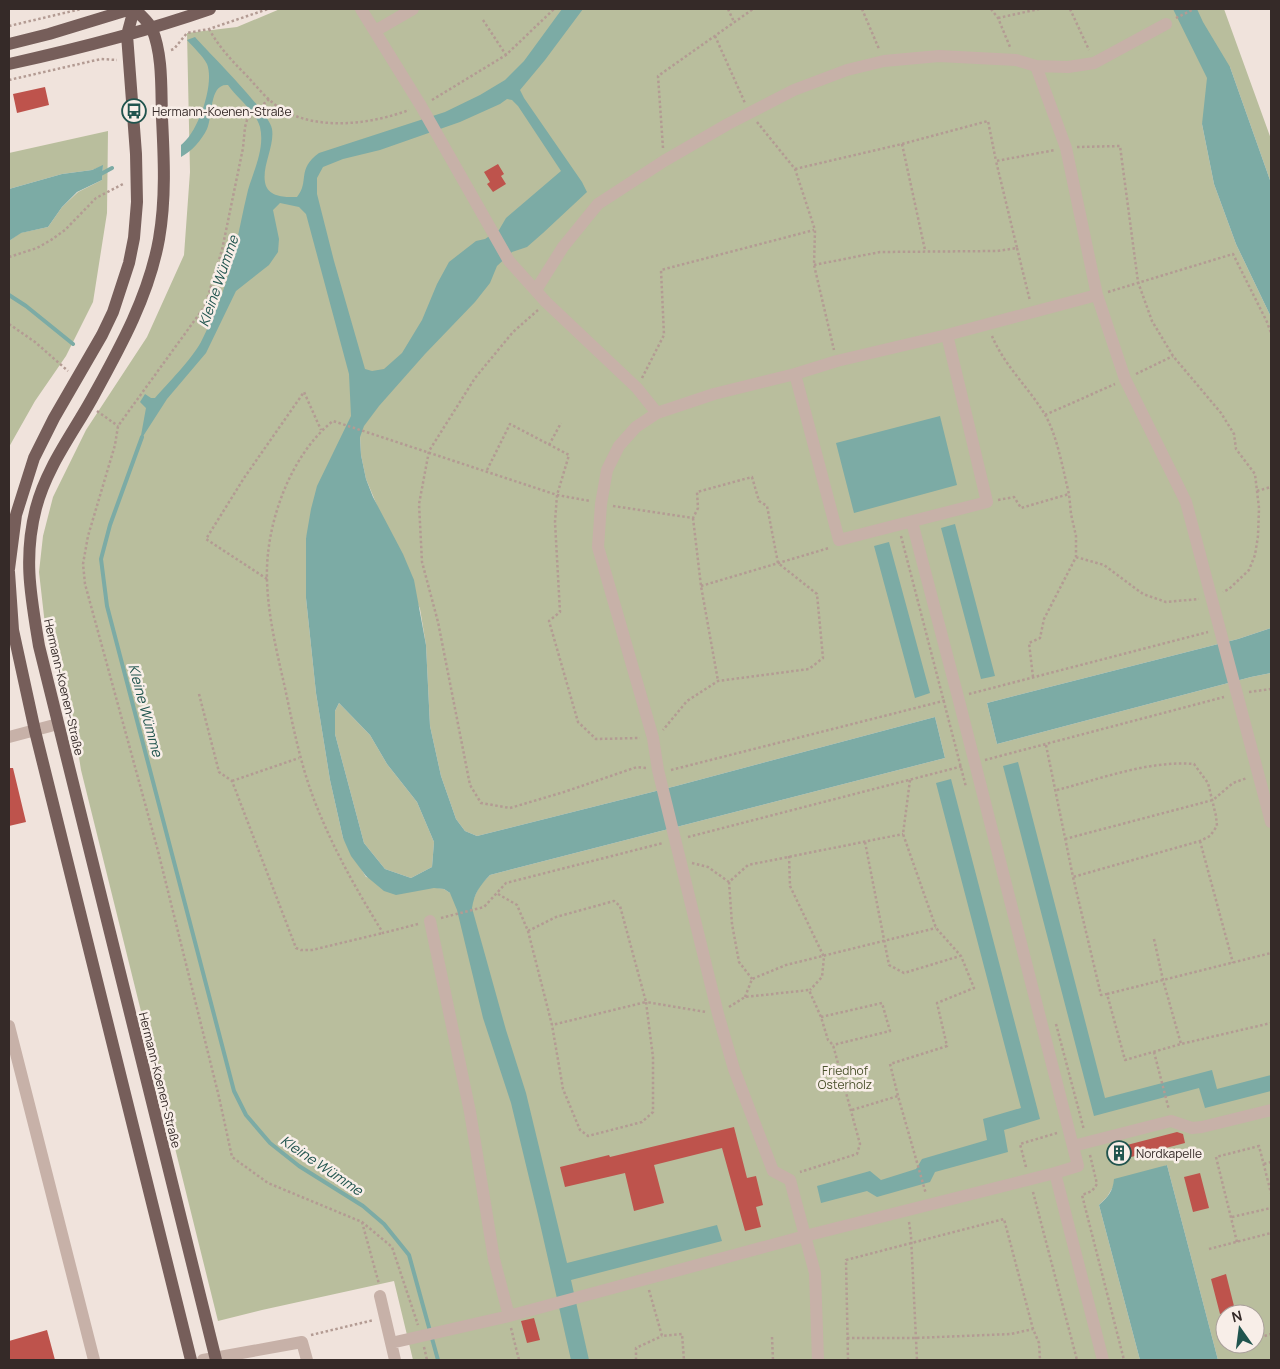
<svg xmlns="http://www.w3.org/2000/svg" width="1280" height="1369" font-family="Manrope,sans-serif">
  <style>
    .green { fill: #b9be9d; fill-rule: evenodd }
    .water { fill: #7caba5; fill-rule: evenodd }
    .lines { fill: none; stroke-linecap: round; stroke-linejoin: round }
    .stream { stroke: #7caba5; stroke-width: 4 }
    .building { fill: #be534c }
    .path { stroke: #b39b93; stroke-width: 2.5; stroke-dasharray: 2.5 2.5; stroke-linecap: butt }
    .minor { stroke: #c7b1a8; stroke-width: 12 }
    .major { stroke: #765e5a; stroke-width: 12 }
    .labels { text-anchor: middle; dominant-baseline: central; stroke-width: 5; stroke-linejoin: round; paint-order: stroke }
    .poi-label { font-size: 12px; fill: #352a28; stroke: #f8eee8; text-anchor: start }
    .street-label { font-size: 12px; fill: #352a28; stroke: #f8eee8 }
    .park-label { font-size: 12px; fill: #4b522d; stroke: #f8eee8 }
    .water-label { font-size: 14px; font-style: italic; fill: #20544e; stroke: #f8eee8 }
  </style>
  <rect width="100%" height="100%" fill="#f0e3dc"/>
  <!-- green -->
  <path class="green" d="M280,9H1224L1271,139V183L1230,67L1202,124L1214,184L1236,244L1271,317V628L1238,639L987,703L997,744L1251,677L1271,673V1360H1218L1167,1165L1113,1187L1107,1197L1099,1205L1140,1360H413L394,1281L262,1310L218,1321L81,770L77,745L64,693L45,625L39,572L43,536L53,497L86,430L147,337L184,255L190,172L187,33L237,27ZM360,436L361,455L366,479L420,609L426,645L430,726L441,776L456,819L465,831L477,836L676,786L935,717L945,758L490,875L480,885L474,898L450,893L444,889L366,877L343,838L330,780L316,693L306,598V538ZM1225,1314H1255V1344H1225Z
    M108,131L107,213L93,302L66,356L35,401L9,447V241L20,233L48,227L62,207L78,192L102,180L103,166L92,170L62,174L9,189V153Z
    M339,703L370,735L387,764L417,802L434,842L432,867L411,878L385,869L364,843L335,734V711Z"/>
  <!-- water -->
  <path class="water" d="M562,9H583L545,60L520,90L524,98L582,182L587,192L543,233L527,247L512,252L497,266L490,283L475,302L425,354L379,406L364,426L360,437L361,455L366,479L373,497L403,554L414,580L426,645L430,726L441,776L456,819L465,831L477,836L676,786L935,717L945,758L490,875C480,885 474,894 472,908L506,1030L526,1093L567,1263L717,1225L722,1241L571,1280L589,1360H571L538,1215L511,1103L483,1018L457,910L450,893L444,889L434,888L396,895L384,891L366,876L351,856L343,838L330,780L316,693L306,598V538L311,509L317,486L351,416L349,374L306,214L299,207L280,203L273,210L279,239L278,252L269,265L236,291L206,353L167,399L140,441L146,408L140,402L145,394L151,398H155C168,383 191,360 201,342C213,318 225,290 231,264C238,240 242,214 248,190C254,170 265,148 260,127C256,112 237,98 228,85C209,83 213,116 207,129C201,141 192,151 181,157V145C198,133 215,84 207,64C203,56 193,47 187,40L195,37C210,54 269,112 272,129C275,147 260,169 266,186C271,198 287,197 297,197C310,181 296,170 319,153L445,112L480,95L505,80L524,61ZM507,99L512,100L518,106L561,171L506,218L499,230L485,239L476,241L449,262L437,284L422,320L402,353L384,369L372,371L365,369L334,261L317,194V178L323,167L343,159L380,150L460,122L500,104ZM339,703L370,735L387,764L417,802L434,842L432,867L411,878L385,869L364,843L335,734V711Z
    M1173,9H1197L1203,22L1230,67L1271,183V317L1236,244L1214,184L1202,124L1207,78Z
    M103,165L102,180L77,192L62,207L48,227L21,233L9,241V189L62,174L92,170Z
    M940,416L957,485L854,513L836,443Z
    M955,524L995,676L981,679L941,528Z
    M889,542L930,693L915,698L874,546Z
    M1271,628V673L1251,677L997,744L987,703L1238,639Z
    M1018,762L1105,1098L1212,1070L1217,1089L1271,1075V1091L1205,1108L1199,1088L1094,1116L1003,766Z
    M951,779L1040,1119L1004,1130L1008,1152L935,1172L930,1182L877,1197L867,1191L821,1203L817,1186L870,1171L881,1180L916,1169L922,1159L987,1140L983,1119L1021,1108L936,783Z
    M1167,1165L1218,1360H1140L1099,1205C1108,1197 1113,1191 1114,1179Z"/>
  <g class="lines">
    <!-- stream -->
    <path class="stream" d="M99,175L112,168
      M9,295L26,306L73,344
      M142,437L110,525L101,559L107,606L234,1091L246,1115L270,1143L299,1166L363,1206L384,1224L409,1255L438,1360"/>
  </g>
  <!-- building -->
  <path class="building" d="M45,87L49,105L17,113L13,94Z
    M498,164L504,174L501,176L506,184L493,192L487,184L490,182L484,172Z
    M9,768H13L26,822L9,826Z
    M734,1127L747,1178L756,1176L763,1205L756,1207L761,1227L745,1231L722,1148L654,1165L664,1203L634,1211L625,1173L565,1187L560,1167L609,1155L610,1157Z
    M1177,1132L1183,1134L1185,1143L1131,1157L1128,1162L1115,1165L1111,1162L1107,1150L1110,1145L1122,1142L1127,1145Z
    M1200,1173L1209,1208L1193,1212L1184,1177Z
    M1226,1274L1235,1310L1220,1314L1211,1279Z
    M534,1318L540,1340L527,1343L521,1321Z
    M47,1330L55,1360H9V1341Z"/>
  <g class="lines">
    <!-- path -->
    <path class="path" d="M728,9L734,22
      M862,9L879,49
      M991,9L998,18L1010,47
      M1070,9L1089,50
      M998,18L1039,9
      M1176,18L1194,9
      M483,20L506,55
      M9,26L81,9
      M209,29C219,47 232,61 247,76C258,88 269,102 283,110C319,131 372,124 409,110
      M715,36L745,103
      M171,50L174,49L187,33L209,29L268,9
      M9,80L101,59L117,60
      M269,99L247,120L245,127L243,148L222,250L205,306L118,426L115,445L88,536L83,564L85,584L158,851L219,1097L232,1157L268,1183L362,1222L392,1247L418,1325
      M432,100L506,55L554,9
      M757,122L795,169L815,230L814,265L834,350
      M902,144L925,250
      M1077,147L1120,146L1138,282L1152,321L1173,356L1221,413L1234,434L1236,449L1255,474L1259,508L1258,536L1255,555L1249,570L1229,589L1223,592
      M663,148L658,76L753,9
      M795,169L902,144L988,121L996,161
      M1017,248L1030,301
      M9,257L37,248L51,240L65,230L96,198L123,184
      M814,265L880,252L997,251L1017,248L996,161L1055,150
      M1108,292L1233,254L1267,322L1271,333
      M538,310L513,332L475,378L429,451L419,504L422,562L438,622L470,785L481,803L510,808L564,792L637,767L646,768
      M9,324L35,342L68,371
      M992,336C1004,365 1028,387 1044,413C1057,434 1063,470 1069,494L1021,508L1014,497L998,500
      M1136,374L1173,356
      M642,378L664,335L661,270L814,230
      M97,411L118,426
      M1045,415L1115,384
      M549,445L561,423
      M487,470L510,424L569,455L557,495L555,522L560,612L549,621L578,722L596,739L640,738
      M1257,491L1271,487
      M613,506L693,518L698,508L697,492L752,477L759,501L767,506L778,563L817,594L823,658L809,669L718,681L687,701L663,730
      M693,518L701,586L718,681
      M901,536L966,787
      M1076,557L1104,565L1143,594L1166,602L1199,599
      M267,579L206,539L244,478L304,392L321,430
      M701,586L829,548
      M1033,677L1029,643L1040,638L1044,619L1076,557V536L1071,514L1069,494
      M1249,692L1271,689
      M199,694L219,772L232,781L296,948L301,950H312L383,933
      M969,694L1208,632
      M1046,745L1073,877L1101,995L1107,994L1125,1060L1181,1044L1271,1023
      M985,760L1224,697
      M671,770L947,700
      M910,780L903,834L936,928L961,956L974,988L937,1003L947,1046L890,1064L898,1096L926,1194
      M232,781L299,758
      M1057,790C1100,779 1150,760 1194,764L1208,783L1216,816L1217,826L1210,836L1200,841L1073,877
      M688,837L963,766
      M1065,839L1213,800L1233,783L1247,778
      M1200,841L1233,963
      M865,842L889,965L904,973L960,956
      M789,856L790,886L824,957L822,977L810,990
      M692,863L708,867L729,882L748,865L903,834
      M729,882L732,924L739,962L752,979
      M498,894L517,905L528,931L552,1025L563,1089L580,1130L588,1136L642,1122L653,1112V1057L646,1002L706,1012
      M441,918L484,907L506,883L663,843
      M418,924L383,933C359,894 336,854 319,812C302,772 294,731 285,688C277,653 268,616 267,580C265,525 290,455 333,421L557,495L590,501
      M528,931L556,917L614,901L620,906L646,1002L552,1025
      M1154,939L1163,980L1181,1044
      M1107,994L1271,953
      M745,997L752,979L786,965L936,928
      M729,1007L745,997L809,990L821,1017L828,1040L833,1045L860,1144L857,1154L800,1172
      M821,1017L882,1003L890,1031L833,1045
      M1056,1024L1084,1130
      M1154,1052L1169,1110
      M852,1110L898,1096
      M1090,1155L1097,1184L1092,1191L1082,1195L1124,1360
      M1264,1164L1271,1162
      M1026,1167L1020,1144L1057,1133
      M1033,1192L1077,1360
      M1232,1217L1271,1208
      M362,1222L379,1284
      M909,1222L911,1236L917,1360
      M1237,1242L1216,1157L1259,1146L1271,1193
      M1209,1249L1271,1233
      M649,1290L662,1336L682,1334L684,1360
      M511,1328L519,1360
      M311,1335L374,1320
      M772,1337L773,1360
      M847,1338H915L1011,1334L1033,1329
      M1255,1339L1271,1334
      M424,1347L427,1360
      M636,1360V1348L662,1336
      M848,1360L846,1260L1004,1219L1033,1329L1039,1343L1040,1360"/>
    <!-- minor -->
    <path class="minor" d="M361,9L421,106L509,261L546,302L637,388L657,413
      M375,31L413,9
      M1036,66L1066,148L1097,295L1125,379L1186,502L1271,822
      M536,290L563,247L598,204L664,161L728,124L794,90L847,70L884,61L939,56L1016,60L1036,66L1068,67L1094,63L1166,24
      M947,335L987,502L839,540L795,374L837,361L947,335L1097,295
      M795,374L714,394L657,413L636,427L619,446L607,470L601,504L598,547L653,738L658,770L718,1014L734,1069L773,1171L790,1180L815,1273L818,1360
      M912,522L958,697L1078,1166L1055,1173L1103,1360
      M9,737L58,724
      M430,921L470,1112L494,1259L509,1316
      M9,1026L94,1360
      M1073,1146L1171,1121L1192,1128L1202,1127L1271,1110
      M380,1296L395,1360
      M391,1343L509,1316L805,1236L1055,1173
      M203,1360L302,1342L307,1360"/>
    <!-- major -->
    <path class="major" d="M135,9C140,15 149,22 152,29C163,55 161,90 162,118C164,158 166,199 159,239C149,295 121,346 94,395C74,432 47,466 36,508C23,558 31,597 39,646L216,1360
      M9,44L49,34L131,9
      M9,64C77,49 144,32 210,9
      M9,569L16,515L34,458L54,418L102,335L113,312L129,263L134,238L137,202L136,154L127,35L134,9
      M9,572L13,630L35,731L191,1360"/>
  </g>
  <!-- icons -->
  <defs>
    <g id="bus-ring" transform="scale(1.25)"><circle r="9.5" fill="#f8eee8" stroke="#20544e" stroke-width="1.5"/><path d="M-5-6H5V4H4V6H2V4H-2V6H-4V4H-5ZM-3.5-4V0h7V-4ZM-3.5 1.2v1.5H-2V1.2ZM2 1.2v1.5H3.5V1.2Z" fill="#20544e"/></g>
    <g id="building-ring" transform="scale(1.25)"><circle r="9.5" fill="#f8eee8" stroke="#20544e" stroke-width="1.5"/><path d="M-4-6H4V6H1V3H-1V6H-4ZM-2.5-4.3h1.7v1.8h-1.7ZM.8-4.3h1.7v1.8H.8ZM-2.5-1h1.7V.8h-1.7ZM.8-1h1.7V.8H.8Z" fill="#20544e"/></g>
  </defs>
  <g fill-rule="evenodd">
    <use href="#bus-ring" x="134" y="111"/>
    <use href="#building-ring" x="1119" y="1153"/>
  </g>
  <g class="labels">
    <!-- poi labels -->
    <g class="poi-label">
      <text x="152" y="111">Hermann-Koenen-Straße</text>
      <text x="1136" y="1153">Nordkapelle</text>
    </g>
    <!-- street labels -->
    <g class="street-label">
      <text transform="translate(64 687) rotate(77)">Hermann-Koenen-Straße</text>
      <text transform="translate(160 1080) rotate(76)">Hermann-Koenen-Straße</text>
    </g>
    <!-- park labels -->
    <g class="park-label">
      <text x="845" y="1070">Friedhof<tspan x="845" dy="14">Osterholz</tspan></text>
    </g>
    <!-- water labels -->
    <g class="water-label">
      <text transform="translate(218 281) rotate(-71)">Kleine Wümme</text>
      <text transform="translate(146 710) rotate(75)">Kleine Wümme</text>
      <text transform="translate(322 1165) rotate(34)">Kleine Wümme</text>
    </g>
  </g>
  <!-- border -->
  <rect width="1280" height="1369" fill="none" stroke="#352a28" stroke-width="20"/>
  <!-- north arrow -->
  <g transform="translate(1240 1329) rotate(346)"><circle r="24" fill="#f8eee8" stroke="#aaa09b"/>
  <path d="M0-4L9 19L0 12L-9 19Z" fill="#20544e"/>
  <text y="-8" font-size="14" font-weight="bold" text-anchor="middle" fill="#352a28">N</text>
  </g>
</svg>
